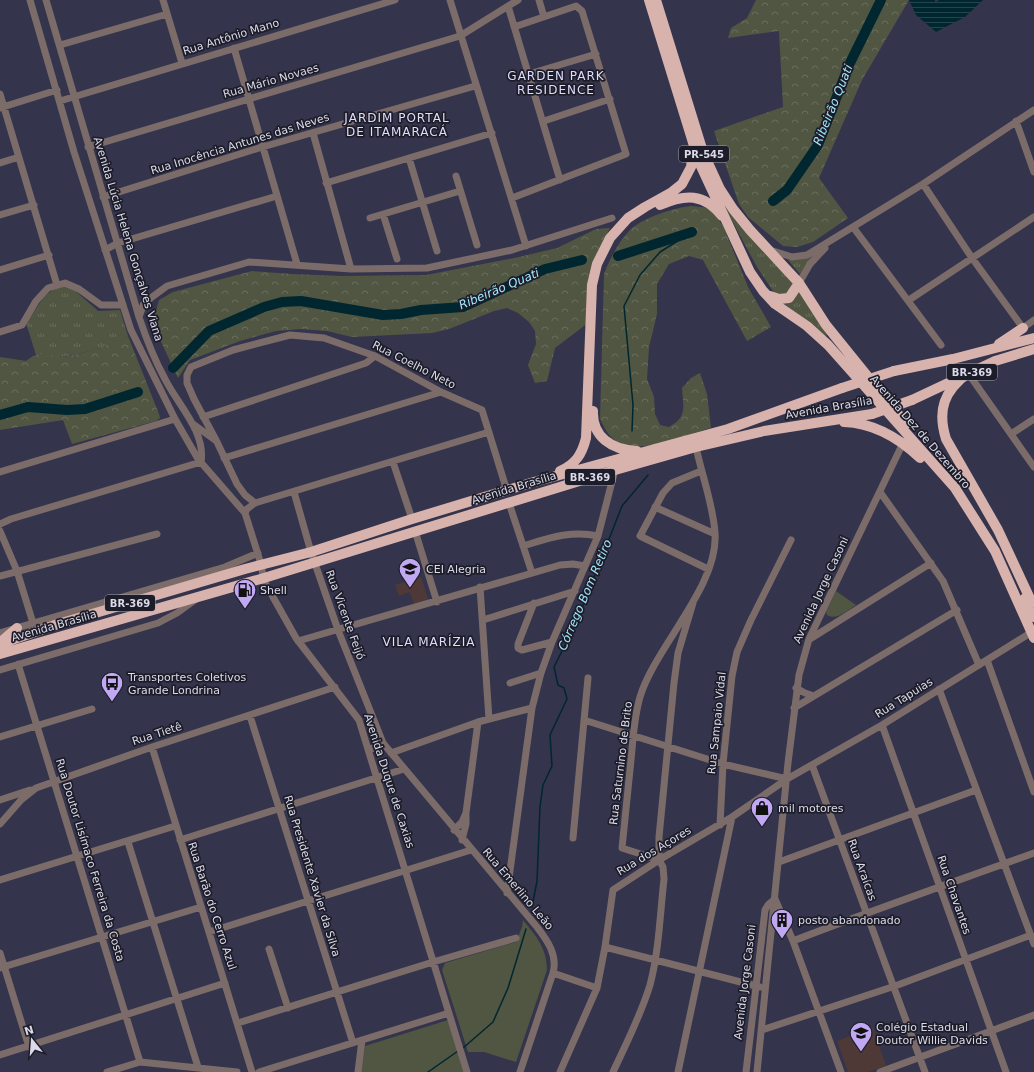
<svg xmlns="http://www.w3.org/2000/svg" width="1034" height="1072" font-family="'DejaVu Sans',sans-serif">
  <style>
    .education { fill: #4e3937 }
    .grass { fill: url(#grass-tufts) }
    .forest { fill: url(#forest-crowns) }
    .park { fill: #515642 }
    .water { fill: url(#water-rules) }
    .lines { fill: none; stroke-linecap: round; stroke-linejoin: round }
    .stream { stroke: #002630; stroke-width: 1.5 }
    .river { stroke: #002630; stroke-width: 10 }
    .minor { stroke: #7b6c69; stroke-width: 7 }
    .highway { stroke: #d8b2ad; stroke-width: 10 }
    .highway-bridge { stroke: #d8b2ad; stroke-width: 10 }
    .labels { text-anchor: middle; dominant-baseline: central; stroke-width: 3.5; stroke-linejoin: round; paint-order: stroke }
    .shield { fill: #1d1d29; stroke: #a1a1b0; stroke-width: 1 }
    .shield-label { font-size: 10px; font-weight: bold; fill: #dadaea }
    .street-label { font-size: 11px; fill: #dadaea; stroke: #1d1d29 }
    .poi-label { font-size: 11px; fill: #dadaea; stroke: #1d1d29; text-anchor: start }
    .neighbourhood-label { font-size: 12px; letter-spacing: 1px; fill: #ddddfe; stroke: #1d1d29 }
    .water-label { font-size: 12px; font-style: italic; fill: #a1e7fd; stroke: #1d1d29 }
  </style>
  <defs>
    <pattern id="grass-tufts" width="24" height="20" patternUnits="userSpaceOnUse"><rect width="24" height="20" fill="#515642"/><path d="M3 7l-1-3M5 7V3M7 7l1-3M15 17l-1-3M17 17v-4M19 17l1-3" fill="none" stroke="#696e5d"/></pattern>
    <pattern id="forest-crowns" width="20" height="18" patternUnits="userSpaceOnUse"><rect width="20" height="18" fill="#515642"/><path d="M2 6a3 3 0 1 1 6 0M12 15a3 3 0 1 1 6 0" fill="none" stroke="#696e5d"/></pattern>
    <pattern id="water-rules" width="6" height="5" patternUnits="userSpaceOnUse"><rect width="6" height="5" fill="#002630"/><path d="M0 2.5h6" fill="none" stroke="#25454e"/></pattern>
  </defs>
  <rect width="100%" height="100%" fill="#35344d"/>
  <!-- education -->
  <path class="education" d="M421,577L428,599L414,604L410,592L399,596L395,585Z
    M873,1027L886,1066L868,1072H848L837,1041Z"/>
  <!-- grass -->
  <path class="grass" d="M721,200L793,284V286L784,296L775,294L757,267Z
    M820,249L809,260L800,274L788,260C800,261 810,255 820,249Z
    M62,287H71L98,311L120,310L128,336C108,346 82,355 60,357C51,358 45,352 36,355L26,323C38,309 42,291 62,287Z
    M799,290L827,335L826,336L783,303Z"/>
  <!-- forest -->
  <path class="forest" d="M756,0H909L862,80L819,178L848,218L813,242L797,247L783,246L748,217L739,204L714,131L783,107L779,31L728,38L731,28L747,18Z
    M691,206L710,208L715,213L724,228L748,287L771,327L747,341L703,260L689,256L669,264L657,284V314L649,347L647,379L654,397L655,414L660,425L669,427C688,417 683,406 682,388L691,378L700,373L707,394L711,428C683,435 644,456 616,441C608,436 604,427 600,419L604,274C610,258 619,241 631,229C645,217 674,208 691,206Z
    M610,228L592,265L588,323L555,348L547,381L535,383L528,365L536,344L535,331L529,322L518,313L507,308L494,311L449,329L432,333L352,337L327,331L301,329L276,331L240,341L190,360L178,378L156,331L154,318L159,300L173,292L252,271L292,274L341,276L426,275L519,257L557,248L596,229Z
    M128,336L159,414L160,418L156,421L72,444L63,420L0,430V357L26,361C43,346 50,360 69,356C87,353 111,344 128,336Z"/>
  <!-- park -->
  <path class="park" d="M836,591L856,605C848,610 837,621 827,615L826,612Z
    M523,920C536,936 547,948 547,970L516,1062L484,1052H468L442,970L445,963L516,942L522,927Z
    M448,1020L465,1072H361L365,1046Z"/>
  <!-- water -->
  <path class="water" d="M909,0H935V3L939,0H983L965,17L936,32L916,15Z"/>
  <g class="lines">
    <!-- stream -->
    <path class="stream" d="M632,431L633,405L624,306L640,275L660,252L692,232
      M532,907L537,881L540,807L543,785L552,766L550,735L567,699L564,688L558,685L554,667L576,623L622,506L648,475
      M463,1048L493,1022L508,988L526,929
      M428,1072L458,1051"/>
    <!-- river -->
    <path class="river" d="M773,201L787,190L818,145L849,65L881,0
      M618,256L692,232
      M173,368L209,331L264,307L282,302L301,301L383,315L401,314L421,310L463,307L545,269L582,260
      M0,415L28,407L67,410L85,409L138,392"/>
    <!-- minor -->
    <path class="minor" d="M30,0L74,152L131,330L175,419L198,459L245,513L261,564L264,581L296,638L359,720L467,1072
      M46,0L139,317C146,338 154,359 165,379C178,405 206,432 201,462
      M163,0L182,63
      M450,0L526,246
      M539,0L544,17
      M508,6L560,180
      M60,45L167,14
      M234,48L297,264
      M529,74L596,54
      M0,94L57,285
      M60,101L395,0
      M0,108L57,90
      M544,121L610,99
      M1016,121L1034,172
      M313,133L351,269
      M88,147L460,36L518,0
      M409,158L437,251
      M0,163L19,157
      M456,176L477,245
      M326,183L492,133
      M923,184L972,258L1023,328L1034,320
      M103,197L259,148L475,86
      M512,198L626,154L582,11L576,6L514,27
      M383,214L397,259
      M0,215L34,205
      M370,218L460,191
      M853,227L941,345
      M105,250L118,243L277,196
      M770,250L792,257L807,255L923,184L1034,110
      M0,270L49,255
      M799,283L810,264L825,248
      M909,300L1034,217
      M139,317L144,303L167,286L249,262L351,269L427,268L512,250L612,218
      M0,332L22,325L36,301L48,288L65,283L79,289L101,305H123
      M968,373L1034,467
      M203,417L366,363L375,356
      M193,424L215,440
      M1011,434L1034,419
      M224,458L441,392
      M393,462L412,519
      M701,471L672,483L663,493L640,536L708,569
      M0,472L175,419
      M294,492L311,552L338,630L383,743L537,927C547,940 558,955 553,973L520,1072
      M880,492L943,581L979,665
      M255,503L245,495L237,484L217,442L194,399L187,383V375L191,367L233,350L290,335L324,338L375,356L441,392L482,410L507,491
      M509,503L532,573
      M655,507L715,534
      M245,513L247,509L255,503L489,432
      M0,524L11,519L201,462
      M0,531L17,571L33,623
      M415,531L437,602
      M523,546C549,538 571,530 598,536
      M0,576L157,534
      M480,587L489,719
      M534,603L518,644V648L522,650L552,642
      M483,620L575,591
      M0,633L225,567L258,553
      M810,639L931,563
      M298,641L560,565L573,564L585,566
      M987,660L1034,792
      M18,664L140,1062
      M0,670L158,623L177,613L195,600
      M510,683L541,673
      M796,688L805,693L814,696
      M939,689L1034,944
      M794,708L957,610
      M250,716L353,1043
      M584,720L723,764L787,779
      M882,725L1006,1072
      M0,737L92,709
      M152,747L252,1072
      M369,750L383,743
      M391,753L478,722L532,708
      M812,765L925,1072
      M0,800L30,790
      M0,824L21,800L36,788L152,747L335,687
      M720,825L723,764L732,676L737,652L751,620L791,540
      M454,830L462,822L466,813L478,722
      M573,838L588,678
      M180,840L404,769
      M462,840L466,824V815
      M128,842L198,1067
      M659,860L622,848C625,819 628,789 631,760C633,740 634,717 640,697C655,647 719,586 715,533C713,504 702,476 696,447
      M779,862L976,790
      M0,880L175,826
      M507,893L532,708L541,673L552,642L598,536L615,470
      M209,932L471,850
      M793,941C873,910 954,882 1034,853
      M605,947L760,987
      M269,949L288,1008
      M0,953L29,1047
      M0,968L201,907
      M553,973L597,988
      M238,1023L433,962L516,938
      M762,1030L895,986L1031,935
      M0,1055L225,983
      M107,1072L140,1062L237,1072
      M259,1072L449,1013
      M358,1072L362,1040
      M560,1072L597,988L605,947L613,890L659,860L732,817L787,779L882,725L1032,632
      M613,1072C626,1044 641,1015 650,985C659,951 660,914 664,879L663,867L659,860V837L674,683L678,653L693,603
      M678,1072L732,817
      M746,1072L765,910L768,905L775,899L793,941L841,1072
      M757,1072L788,763L799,675L809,639L903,443
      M880,1072L1034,1015"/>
    <!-- highway -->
    <path class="highway" d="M649,0L699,162L750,272L763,291L775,304L807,326L828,345L955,488L995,551L1034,638
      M656,0L703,152L720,189L733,209L750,230L799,283L826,325L906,424
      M660,205C685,194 704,193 722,216
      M770,296L779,299L789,298L799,283
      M999,344L1023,328
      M894,371L953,359L1034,338
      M968,373C944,391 937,410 946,439L998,530L1032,603
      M912,400L995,361L1034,349
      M593,411C592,437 612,450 637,451
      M844,422C874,423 898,437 920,458
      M560,471C576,464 582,454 586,438L592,285L597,264L610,238L628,218L645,207L672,192L682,184L691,167L693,150
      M1025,598L1034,617
      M2,641L17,628
      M0,644L58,624L245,569L311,552L412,519L534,482L728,429L842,388
      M0,654L264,578L615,470L696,447L764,431L872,414"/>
    <!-- highway-bridge -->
    <path class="highway-bridge" d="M842,388L894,371
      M872,414L912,400"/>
  </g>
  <!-- icons -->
  <defs>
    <g id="school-pin" transform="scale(1.15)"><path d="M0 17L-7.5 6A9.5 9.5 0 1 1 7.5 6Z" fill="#c1a8f3" stroke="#1d1d29"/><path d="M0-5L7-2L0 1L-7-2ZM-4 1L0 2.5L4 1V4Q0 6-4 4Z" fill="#111"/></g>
    <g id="fuel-pin" transform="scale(1.15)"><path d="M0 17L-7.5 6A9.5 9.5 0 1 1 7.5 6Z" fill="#c1a8f3" stroke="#1d1d29"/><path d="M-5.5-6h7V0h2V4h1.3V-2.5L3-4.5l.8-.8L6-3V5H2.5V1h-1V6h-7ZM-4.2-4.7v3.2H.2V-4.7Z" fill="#111"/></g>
    <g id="bus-pin" transform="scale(1.15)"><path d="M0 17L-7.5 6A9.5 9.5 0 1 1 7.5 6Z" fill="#c1a8f3" stroke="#1d1d29"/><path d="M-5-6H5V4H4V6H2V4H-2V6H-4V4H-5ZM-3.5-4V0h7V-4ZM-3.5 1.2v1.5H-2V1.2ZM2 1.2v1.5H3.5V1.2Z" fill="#111"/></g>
    <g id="shop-pin" transform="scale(1.15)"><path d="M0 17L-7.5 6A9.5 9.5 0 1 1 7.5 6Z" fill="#c1a8f3" stroke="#1d1d29"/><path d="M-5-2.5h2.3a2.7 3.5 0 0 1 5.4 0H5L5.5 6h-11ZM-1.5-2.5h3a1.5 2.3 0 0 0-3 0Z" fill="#111"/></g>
    <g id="building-pin" transform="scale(1.15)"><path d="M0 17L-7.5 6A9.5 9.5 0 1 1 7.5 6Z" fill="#c1a8f3" stroke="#1d1d29"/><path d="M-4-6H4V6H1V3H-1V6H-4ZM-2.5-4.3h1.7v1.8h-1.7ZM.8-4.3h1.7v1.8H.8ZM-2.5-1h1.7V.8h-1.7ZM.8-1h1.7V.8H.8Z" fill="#111"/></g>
  </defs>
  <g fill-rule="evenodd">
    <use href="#school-pin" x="410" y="569"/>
    <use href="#fuel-pin" x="245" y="590"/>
    <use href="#bus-pin" x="112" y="683"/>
    <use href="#shop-pin" x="762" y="808"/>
    <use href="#building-pin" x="782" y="920"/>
    <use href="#school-pin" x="861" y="1033"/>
  </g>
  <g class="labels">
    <!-- shield labels -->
    <g class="shield">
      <rect x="679" y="146" width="50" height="16" rx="3"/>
      <rect x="947" y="364" width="50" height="16" rx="3"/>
      <rect x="565" y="469" width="50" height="16" rx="3"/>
      <rect x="105" y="595" width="50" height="16" rx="3"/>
    </g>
    <g class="shield-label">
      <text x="704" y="154">PR-545</text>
      <text x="972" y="372">BR-369</text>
      <text x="590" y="477">BR-369</text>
      <text x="130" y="603">BR-369</text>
    </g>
    <!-- street labels -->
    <g class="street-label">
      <text transform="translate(231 37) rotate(-17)">Rua Antônio Mano</text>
      <text transform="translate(271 81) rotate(-16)">Rua Mário Novaes</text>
      <text transform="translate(240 144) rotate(-17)">Rua Inocência Antunes das Neves</text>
      <text transform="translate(128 239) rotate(73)">Avenida Lúcia Helena Gonçalves Viana</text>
      <text transform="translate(414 365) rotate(27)">Rua Coelho Neto</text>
      <text transform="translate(829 408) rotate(-10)">Avenida Brasília</text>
      <text transform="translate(920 432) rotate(49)">Avenida Dez de Dezembro</text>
      <text transform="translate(514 488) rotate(-17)">Avenida Brasília</text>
      <text transform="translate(821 590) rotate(-65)">Avenida Jorge Casoni</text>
      <text transform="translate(345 615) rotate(70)">Rua Vicente Feijó</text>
      <text transform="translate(54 626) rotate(-16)">Avenida Brasília</text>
      <text transform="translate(904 698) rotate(-32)">Rua Tapuias</text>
      <text transform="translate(717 723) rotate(-84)">Rua Sampaio Vidal</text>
      <text transform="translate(157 734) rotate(-18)">Rua Tietê</text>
      <text transform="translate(621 763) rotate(-83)">Rua Saturnino de Brito</text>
      <text transform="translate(389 781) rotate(72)">Avenida Duque de Caxias</text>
      <text transform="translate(654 851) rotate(-31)">Rua dos Açores</text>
      <text transform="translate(90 860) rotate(73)">Rua Doutor Lisímaco Ferreira da Costa</text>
      <text transform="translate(862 870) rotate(70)">Rua Araícas</text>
      <text transform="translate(312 876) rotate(73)">Rua Presidente Xavier da Silva</text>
      <text transform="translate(518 889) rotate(50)">Rua Emerlino Leão</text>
      <text transform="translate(954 895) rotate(71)">Rua Chavantes</text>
      <text transform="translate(212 906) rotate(72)">Rua Barão do Cerro Azul</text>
      <text transform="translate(745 982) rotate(-83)">Avenida Jorge Casoni</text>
    </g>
    <!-- poi labels -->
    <g class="poi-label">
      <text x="426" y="569">CEI Alegria</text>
      <text x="260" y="590">Shell</text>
      <text x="128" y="677">Transportes Coletivos<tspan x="128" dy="13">Grande Londrina</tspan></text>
      <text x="778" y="808">mil motores</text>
      <text x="798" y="920">posto abandonado</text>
      <text x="876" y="1027">Colégio Estadual<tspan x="876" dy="13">Doutor Willie Davids</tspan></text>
    </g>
    <!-- neighbourhood labels -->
    <g class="neighbourhood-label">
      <text x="556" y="76">GARDEN PARK<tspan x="556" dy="14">RESIDENCE</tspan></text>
      <text x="397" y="118">JARDIM PORTAL<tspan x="397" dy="14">DE ITAMARACÁ</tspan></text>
      <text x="429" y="642">VILA MARÍZIA</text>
    </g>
    <!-- water labels -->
    <g class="water-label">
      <text transform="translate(833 105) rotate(-68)">Ribeirão Quati</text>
      <text transform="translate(499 289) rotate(-23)">Ribeirão Quati</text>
      <text transform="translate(585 595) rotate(-67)">Córrego Bom Retiro</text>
    </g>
  </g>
  <!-- north arrow -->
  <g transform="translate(32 1040) rotate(343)" stroke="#1d1d29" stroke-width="3" paint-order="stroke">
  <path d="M0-3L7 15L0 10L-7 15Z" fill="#dadaea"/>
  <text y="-6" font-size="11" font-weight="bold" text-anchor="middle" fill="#dadaea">N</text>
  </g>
</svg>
